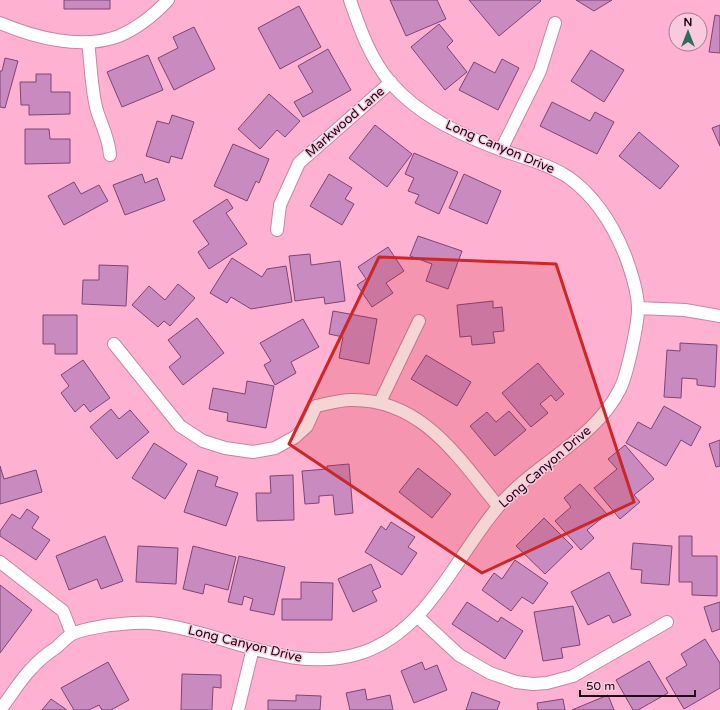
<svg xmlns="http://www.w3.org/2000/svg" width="720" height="710" font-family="'Varela Round',sans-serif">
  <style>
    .building { fill: #c98abf; stroke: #7c4574 }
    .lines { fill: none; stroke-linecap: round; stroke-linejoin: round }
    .street-casing { stroke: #cc83a2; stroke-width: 14 }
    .street { stroke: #fff; stroke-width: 12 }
    .marked { fill: #cd2627; fill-opacity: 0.2; stroke: #cd2627; stroke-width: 3; stroke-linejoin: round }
    .labels { text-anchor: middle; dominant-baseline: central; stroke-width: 3; stroke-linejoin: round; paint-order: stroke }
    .street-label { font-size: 13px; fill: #1b030f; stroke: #f9cadd }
  </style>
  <rect width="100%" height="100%" fill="#ffb1d2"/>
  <!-- building -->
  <path class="building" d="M64,0H110V9H64Z
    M390,0H437L446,19L406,36Z
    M469,0H540L541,1L499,36Z
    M576,0H612L594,11Z
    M299,6L321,47L280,69L258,28Z
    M715,15L720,16V53L709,52Z
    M439,24L453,41L447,47L467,72L445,90L411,47Z
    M194,27L215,69L174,90L158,58L178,48L173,37Z
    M328,49L351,90L303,117L294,102L313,92L298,66Z
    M591,50L624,70L604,102L571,81Z
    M148,55L163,90L122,107L107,72Z
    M5,58L18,61L5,108L0,107V71H2Z
    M502,59L519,68L498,110L459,90L474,62L495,73Z
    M36,74H51V92H70V114L29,115V105H21L20,82H36Z
    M269,94L300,121L285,137L277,130L260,149L238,129Z
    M552,102L590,121L595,112L614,122L597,154L540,126Z
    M172,115L194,122L182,159L171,156L169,163L146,156L157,121L169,124Z
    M375,125L412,154L387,187L349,158Z
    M720,125V146L712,128Z
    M25,129H49L50,139H70V163L25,164Z
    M639,132L679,166L660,189L619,156Z
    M233,144L269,159L259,183L256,181L247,201L214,186Z
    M414,153L458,172L439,214L415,203L419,195L408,191L414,178L405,174Z
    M142,174L145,183L157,178L165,200L125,215L113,185Z
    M329,174L352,188L345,199L354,204L342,225L310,206Z
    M464,174L501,191L487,224L449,208Z
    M74,182L81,194L99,185L108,201L64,225L48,196Z
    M227,199L233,208L226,213L247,244L209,269L198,252L209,244L193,221Z
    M418,236L462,251L448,289L426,281L432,264L410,256Z
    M388,247L404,271L386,283L393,293L372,307L357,285L366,279L358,267Z
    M310,254L311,265L340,261L345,301L325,304L324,297L295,301L289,256Z
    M232,258L262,277L267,269L286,266L292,302L251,309L231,297L227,303L210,293Z
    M99,265L128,266L126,306L82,304L83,280H99Z
    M178,284L195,298L170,326L164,321L158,327L132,305L149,286L165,300Z
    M493,301V308L502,307L504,331L493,332L495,343L472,345L471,336L460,337L457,305Z
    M333,311L377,319L369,364L339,358L343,337L329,334Z
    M43,315H77V354H55V344H43Z
    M197,318L224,353L183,385L169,367L181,357L168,340Z
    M303,319L319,347L291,362L296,373L275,385L264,365L271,361L260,343Z
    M680,343L717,345L715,387L697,385V379L682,378L681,398L664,397L667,350L680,351Z
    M426,355L471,382L457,406L411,379Z
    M83,360L110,398L90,412L84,404L75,412L61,393L69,386L61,375Z
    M538,363L564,394L556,401L551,395L540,404L548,413L531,427L502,393Z
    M247,381L274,386L266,428L227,421L228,413L209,409L213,388L245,394Z
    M664,406L701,427L691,446L681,440L666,466L626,443L638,422L651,429Z
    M111,409L119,419L130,410L149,432L117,459L90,427Z
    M509,411L526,430L495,456L470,426L487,412L496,422Z
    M720,440V466L716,467L709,444Z
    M154,443L187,464L165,499L132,478Z
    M625,445L654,479L634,495L640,502L620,519L594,488L617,469L608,459Z
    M349,464L353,513L335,515L333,495L319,496V503L305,504L302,471L327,469V466Z
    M0,466L4,479L36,470L42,492L0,504Z
    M418,468L451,494L432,518L399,492Z
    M198,470L218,477L215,486L238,493L226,526L184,512Z
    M293,475L294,520L257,521L256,493H271L270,476Z
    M580,484L607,514L587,530L594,538L581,550L555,521L571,507L564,498Z
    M27,509L39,517L32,528L50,540L36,560L0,536V531L12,514L20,519Z
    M544,518L573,547L545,574L516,546Z
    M391,522L415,537L408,547L417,553L402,575L365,552L381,526L386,530Z
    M105,536L123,581L101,589L97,579L69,590L56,556Z
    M679,536H692V556H717V596L692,595V582H679Z
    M633,543L672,546L669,585L641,583L642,570L631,569Z
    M138,546L178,548L176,584L136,582Z
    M193,546L236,557L228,590L205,584L203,594L183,589Z
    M239,556L285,567L274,615L250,610L253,599L244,596L242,605L228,602Z
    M515,560L548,583L533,604L522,597L511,611L482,590L494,573L502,579Z
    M371,564L381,587L372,591L377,601L353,612L338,579Z
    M609,572L631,615L613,623L609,615L588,625L571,592Z
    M301,582L333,583L332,620H282V599H301Z
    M0,585L32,610L0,653Z
    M467,602L498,622L501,617L523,631L505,659L452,624Z
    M720,602V629L712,632L704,607Z
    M573,606L580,645L561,648L563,658L543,661L534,612Z
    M705,639L720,663V688L684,709L666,678L687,665L681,654Z
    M649,661L668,693L638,710H633L616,680Z
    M108,662L129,700L111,710H102L99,705L89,710H74L61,688Z
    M422,662L425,670L437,665L447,690L414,703L401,671Z
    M182,674L221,675V688L213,687L212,710H181Z
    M365,689L367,700L390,695L393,710H350L346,693Z
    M472,692L500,702L497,710H466Z
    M296,695L321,696L320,710H268V700L296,701Z
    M608,695L614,710H572Z
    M51,699L67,710H42Z
    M563,699L565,710H538L537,703Z"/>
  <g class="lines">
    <!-- street casing -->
    <g class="street-casing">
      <path id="street" d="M0,23C35,38 82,50 119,36C138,28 154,15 168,0
        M88,42C91,64 91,89 97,111C102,126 109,139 110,155
        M501,150L540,71L555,23
        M277,230L280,205L299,163L391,82
        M638,308L685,310L720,316
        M114,344L180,426L203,441L225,448L253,452L275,448L295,437L307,426L316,406C327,404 339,400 350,400C421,398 458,457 498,506
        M380,402L419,321
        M0,562L63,611L72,634
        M418,617L459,655L490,673L516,682L533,684L547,683L573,676L667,622
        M0,710C11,696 20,680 32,668C39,660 48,653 57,647C61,643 67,637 72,634C83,629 98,627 110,625C123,624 137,622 150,623C221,630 289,676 361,653C428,631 456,556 498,507C534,463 594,441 620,389C627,375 639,321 638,306C637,289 631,271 625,255C613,225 595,196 568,177C549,165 528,159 507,152C465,137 420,117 390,82C370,58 360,29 350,0
        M238,710L253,648"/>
    </g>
    <!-- street -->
    <use href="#street" class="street"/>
  </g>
  <!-- marked area -->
  <path class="marked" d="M379,257L556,264L634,502L482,573L289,444Z"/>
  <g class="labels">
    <!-- street labels -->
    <g class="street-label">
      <text transform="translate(345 122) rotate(-41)">Markwood Lane</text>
      <text transform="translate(500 147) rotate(23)">Long Canyon Drive</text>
      <text transform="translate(545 467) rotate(-41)">Long Canyon Drive</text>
      <text transform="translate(245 644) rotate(14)">Long Canyon Drive</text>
    </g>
  </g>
  <!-- north arrow -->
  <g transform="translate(688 32)"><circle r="19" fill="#f9cadd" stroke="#a07a8b"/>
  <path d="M0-3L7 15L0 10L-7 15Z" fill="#2d6d5c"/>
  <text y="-6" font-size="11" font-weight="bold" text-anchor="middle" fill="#1b030f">N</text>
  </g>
  <!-- scale -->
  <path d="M580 690v6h115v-6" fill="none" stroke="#1b030f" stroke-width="2"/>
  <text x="586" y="690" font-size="12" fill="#1b030f" stroke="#f9cadd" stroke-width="3" paint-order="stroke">50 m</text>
</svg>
